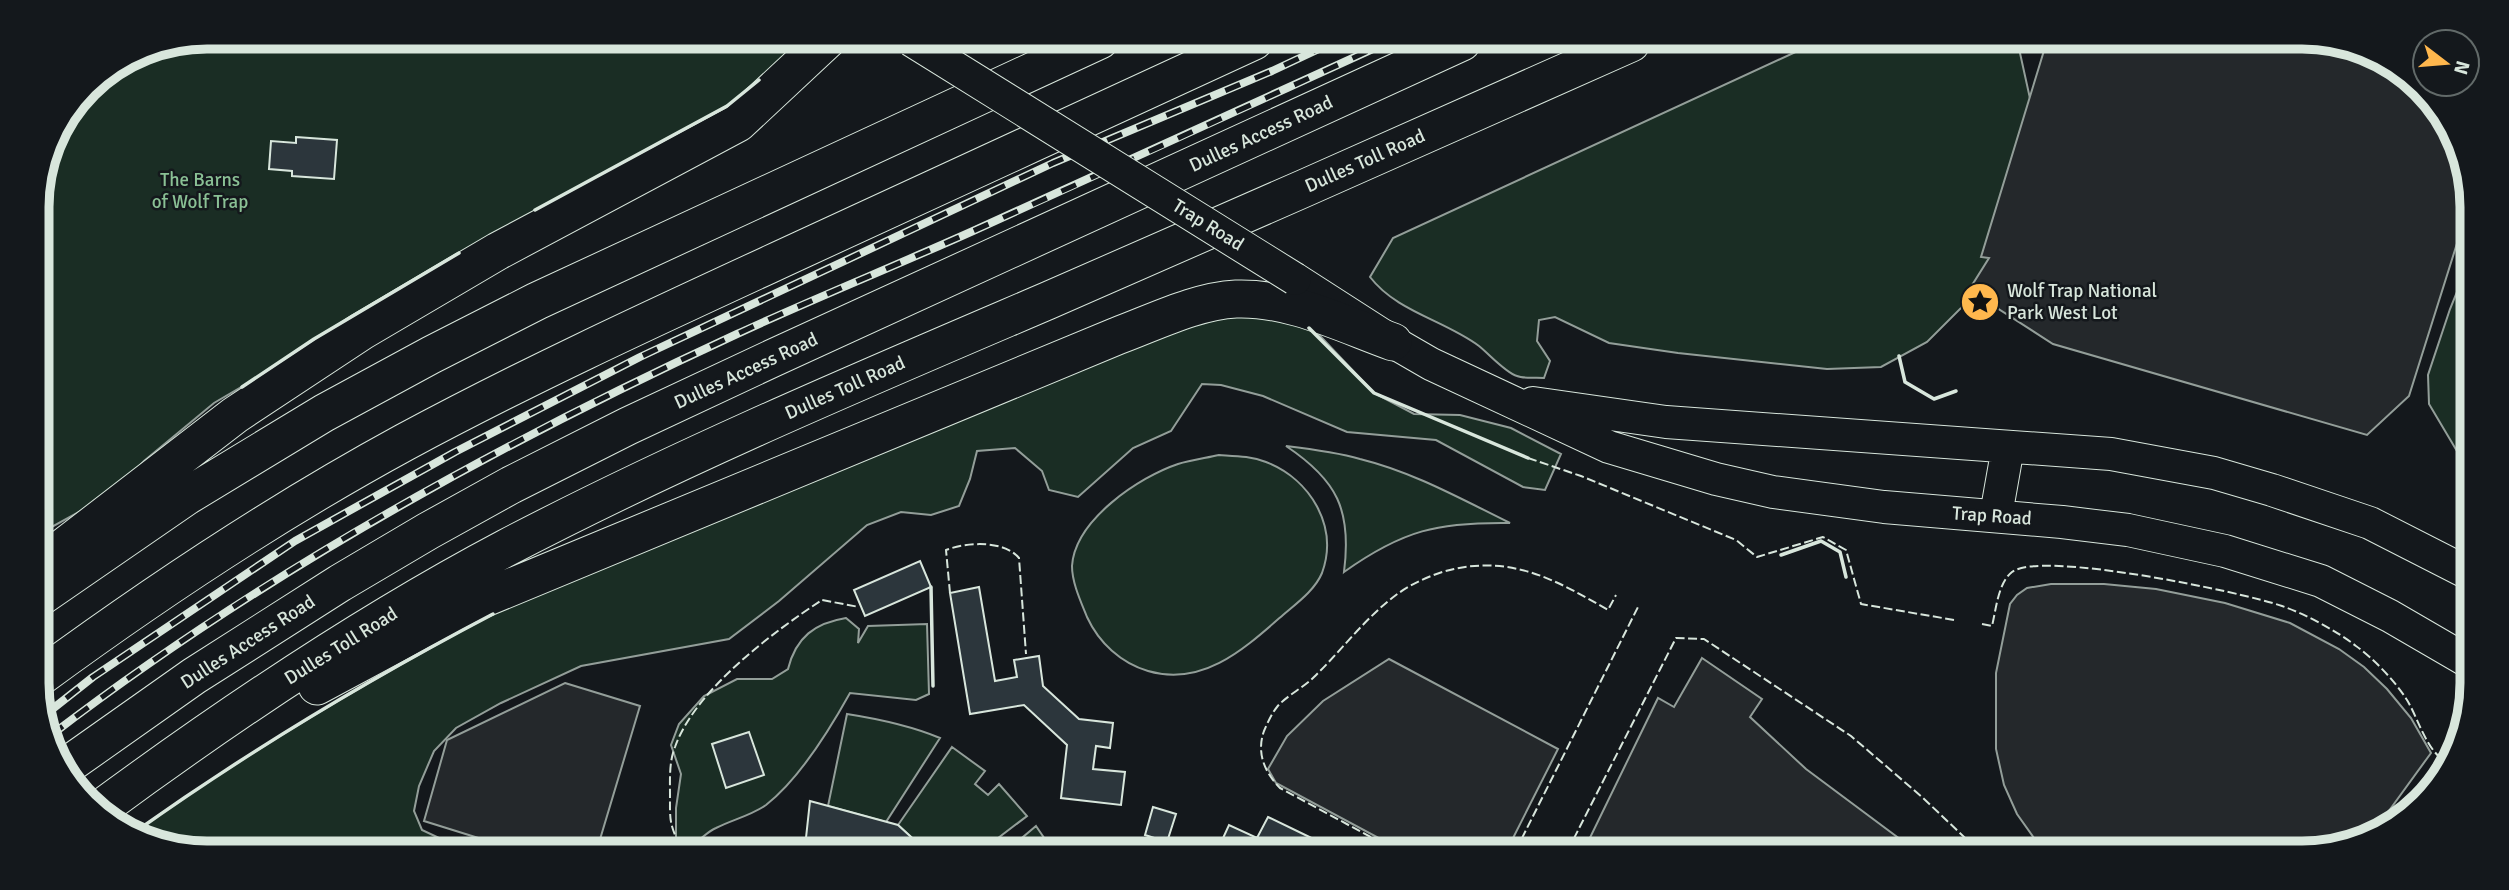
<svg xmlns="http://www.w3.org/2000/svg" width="2509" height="890" font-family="Signika,sans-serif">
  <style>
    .green { fill: #1a2d24; stroke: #939e99; stroke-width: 2 }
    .parking { fill: #24282b; stroke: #939e99; stroke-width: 2 }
    .building { fill: #2c363c; stroke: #d8e6dc; stroke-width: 2 }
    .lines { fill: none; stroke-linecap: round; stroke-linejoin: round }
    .major-casing { stroke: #d8e6dc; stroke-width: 34 }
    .highway-casing { stroke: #d8e6dc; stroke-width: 39 }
    .major { stroke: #14181c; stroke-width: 32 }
    .highway { stroke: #14181c; stroke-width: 37 }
    .rail-casing { stroke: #d8e6dc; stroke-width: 8 }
    .rail { stroke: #14181c; stroke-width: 5; stroke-dasharray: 16; stroke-linecap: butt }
    .major-bridge-casing { stroke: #d8e6dc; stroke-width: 34; stroke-linecap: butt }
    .major-bridge { stroke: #14181c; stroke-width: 32 }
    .fence { stroke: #d8e6dc; stroke-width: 2; stroke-dasharray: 9 3.5; stroke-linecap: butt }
    .wall { stroke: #d8e6dc; stroke-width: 3.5 }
    .labels { text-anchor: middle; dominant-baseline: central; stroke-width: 5; stroke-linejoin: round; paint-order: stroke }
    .street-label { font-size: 19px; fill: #d8e6dc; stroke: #14181c }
    .park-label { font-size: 19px; fill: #8ac095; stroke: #14181c }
    .poi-label { font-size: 19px; fill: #d8e6dc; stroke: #14181c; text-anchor: start }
    .rim { fill: none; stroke: #d8e6dc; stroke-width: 9 }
  </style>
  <rect width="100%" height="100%" fill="#14181c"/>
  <!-- green -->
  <path class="green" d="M207,37L814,39L718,118L398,295L214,403L144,461L115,492L39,534L37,196L54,132L95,79L142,50Z
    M1815,43L2018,44L2033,112L1982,287L1927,342L1881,367L1827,369L1678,353L1609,343L1555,317L1539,320L1537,341L1550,361L1544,378C1536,377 1524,379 1517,376C1506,373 1489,354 1479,346C1444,320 1397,312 1370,277L1393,238Z
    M2470,260L2467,468L2429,404L2428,375L2450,309Z
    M1219,313L1306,321L1374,393L1414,414L1460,415L1511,428L1561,454L1545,490L1523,487L1436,440L1347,432L1263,396L1221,385L1202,384L1171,431L1133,448L1078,497L1049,490L1042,471L1015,448L977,451L970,479L959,506L931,515L901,512L867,525L779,601L729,639L581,666L501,703L456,728L434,751L419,786L414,811L422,830L456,846L153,844L135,832C257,745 386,670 519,600Z
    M1286,446C1311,449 1336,452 1360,459C1413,472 1461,499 1510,523C1438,522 1403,530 1344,572C1352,510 1337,480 1286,446Z
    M1219,455C1235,456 1251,456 1266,462C1310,479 1339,526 1322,573C1315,590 1297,603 1283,615C1244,649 1203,687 1148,671C1121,663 1099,643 1087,617C1081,602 1072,583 1072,566C1075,520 1139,477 1178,464C1191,460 1206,458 1219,455Z
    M846,618L859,629L858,643L868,626L927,624L929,694L916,700L850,693C830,729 798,780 766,805C752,815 732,820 716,828C706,832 701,841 690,845L676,838V808L681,774L671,745L679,724L704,696L737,679H772L788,669C796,637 815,623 846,618Z
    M847,714C879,719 909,725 940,738L886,822L828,806Z
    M952,747L985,771L975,784L988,795L999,784L1027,816L985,848L922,847L898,825Z
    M1036,826L1051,848H1010Z"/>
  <!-- parking -->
  <path class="parking" d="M2046,44L2356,46L2430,95L2471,185V199L2409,396L2367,435L2053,344L1969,290L1989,258L1981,257Z
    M2051,584H2104L2156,589L2225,603L2290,623L2339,649L2364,667L2387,689L2411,718L2431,753L2375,830L2312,853L2044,852L2017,814L2004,785L1996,749V673L2010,604L2017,595L2027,588Z
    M1702,658L1762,699L1750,717L1806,769L1916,851L1584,850L1658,698L1674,707Z
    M1389,659L1558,749L1507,850L1399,849L1276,783L1268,769L1287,736L1323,701Z
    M565,683L640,706L598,846H504L424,821L447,740Z"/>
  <!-- building -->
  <path class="building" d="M296,137L337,140L334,179L292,176V171L269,169L271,141L296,143Z
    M920,561L931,587L865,616L854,590Z
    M979,587L995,681L1017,677L1014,660L1039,656L1043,686L1079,719L1113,723L1110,748L1096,746L1093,769L1125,772L1121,805L1061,798L1067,745L1024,705L970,714L950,593Z
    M749,732L764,775L726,788L712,744Z
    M810,801L898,825L922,847H805Z
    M1153,807L1176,814L1167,842L1145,835Z
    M1268,817L1330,847V849H1218L1229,825L1257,838Z"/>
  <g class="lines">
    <!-- major casing -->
    <g class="major-casing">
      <path id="major" d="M1295,279L1393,342L1431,364L1609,447L1716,479L1773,492L1884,507L2062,522L2128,530L2225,551L2321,581L2390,616L2464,659
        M1533,403L1666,422L2111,454L2214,473L2272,490L2370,523L2466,572
        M1996,515L2008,447"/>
    </g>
    <!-- highway casing -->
    <g class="highway-casing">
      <path id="highway" d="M39,566L235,415L362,331L498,251L738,123L828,39
        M39,598L187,496L324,413L431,355L537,301L1100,40
        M40,677C156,592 278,511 405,442C535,372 669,311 803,249C953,180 1104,110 1254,41
        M317,686L468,605L1117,336C1155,322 1196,301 1236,299C1290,297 1343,324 1393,342
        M65,767L194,676L340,583L428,531L511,485L628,426L773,358L1462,42
        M100,809C229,714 364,623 506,548C682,456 865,379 1047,301C1242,216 1437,130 1631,43"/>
    </g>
    <!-- major -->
    <use href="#major" class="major"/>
    <!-- highway -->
    <use href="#highway" class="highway"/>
    <!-- rail casing -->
    <g class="rail-casing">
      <path id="rail" d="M41,718L93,677L295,541L455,452L640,357L1053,163L1272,71L1336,41
        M50,736C260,575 496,445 737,334C815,298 895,266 973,231C1112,169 1250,105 1388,42"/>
    </g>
    <!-- rail -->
    <use href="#rail" class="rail"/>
    <!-- major-bridge casing -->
    <g class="major-bridge-casing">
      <path id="major-bridge" d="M911,40L1295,279"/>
    </g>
    <!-- major-bridge -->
    <use href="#major-bridge" class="major-bridge"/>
    <!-- fence -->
    <path class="fence" d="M1528,458L1581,476L1736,540L1757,557L1823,537L1846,550L1861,604L1954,620
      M950,593L946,550C967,542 1004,540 1019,558L1026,654
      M1982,624L1992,626C1996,610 1998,583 2012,572C2040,550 2242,592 2282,606C2305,614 2337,631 2356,646C2374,659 2395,681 2407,700C2419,720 2426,750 2446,762
      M680,846C669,823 670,820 670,795C670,779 669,762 675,747C695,690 773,632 822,600L859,607
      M1393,849L1280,788C1265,773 1256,753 1264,731C1267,724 1272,713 1277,707C1286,696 1303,688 1314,677C1342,650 1365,618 1396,595C1412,583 1435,573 1454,569C1514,556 1558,581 1608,610L1616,595
      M1516,850L1639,605
      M1568,850L1676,638L1704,639L1851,736L1922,797L1980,852"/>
    <!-- wall -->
    <path class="wall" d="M535,210L727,106L759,80
      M1309,328L1374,393L1528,458
      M1899,356L1905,382L1934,399L1956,391
      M242,387L314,339L459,253
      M1781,555L1821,541L1840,552L1846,577
      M931,587L933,686
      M135,832C249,751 369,679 493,614"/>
  </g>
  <!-- icons -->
  <defs>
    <g id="sight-disc" transform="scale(2.0125)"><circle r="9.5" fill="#ffb74d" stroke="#14181c"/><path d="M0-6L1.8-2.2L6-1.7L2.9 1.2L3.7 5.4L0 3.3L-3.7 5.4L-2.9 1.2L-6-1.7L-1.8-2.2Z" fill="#111"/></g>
  </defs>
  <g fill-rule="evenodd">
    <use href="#sight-disc" x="1980" y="302"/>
  </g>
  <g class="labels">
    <!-- street labels -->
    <g class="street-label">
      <text transform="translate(1261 134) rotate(-25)">Dulles Access Road</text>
      <text transform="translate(1365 161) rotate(-24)">Dulles Toll Road</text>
      <text transform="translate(1208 225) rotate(32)">Trap Road</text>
      <text transform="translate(746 371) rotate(-25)">Dulles Access Road</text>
      <text transform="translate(845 388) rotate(-24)">Dulles Toll Road</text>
      <text transform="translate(1992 516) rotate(4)">Trap Road</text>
      <text transform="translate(248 642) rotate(-33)">Dulles Access Road</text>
      <text transform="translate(341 646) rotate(-32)">Dulles Toll Road</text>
    </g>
    <!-- park labels -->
    <g class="park-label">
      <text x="200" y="180">The Barns<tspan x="200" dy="22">of Wolf Trap</tspan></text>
    </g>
    <!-- poi labels -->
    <g class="poi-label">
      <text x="2007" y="291">Wolf Trap National<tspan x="2007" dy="22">Park West Lot</tspan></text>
    </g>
  </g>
  <!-- crop -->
  <path d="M0 0H2509V890H0ZM207 49H2302A158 158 0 0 1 2460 207V683A158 158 0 0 1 2302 841H207A158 158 0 0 1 49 683V207A158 158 0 0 1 207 49Z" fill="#14181c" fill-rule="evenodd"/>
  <path class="rim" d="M207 49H2302A158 158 0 0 1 2460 207V683A158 158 0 0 1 2302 841H207A158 158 0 0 1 49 683V207A158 158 0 0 1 207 49Z"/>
  <!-- north arrow -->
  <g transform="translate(2446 63) rotate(106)"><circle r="33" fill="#14181c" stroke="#626a69" stroke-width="2"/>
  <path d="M0-5L12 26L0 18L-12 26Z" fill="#ffb74d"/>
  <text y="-10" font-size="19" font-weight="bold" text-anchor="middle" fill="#d8e6dc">N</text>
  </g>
</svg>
